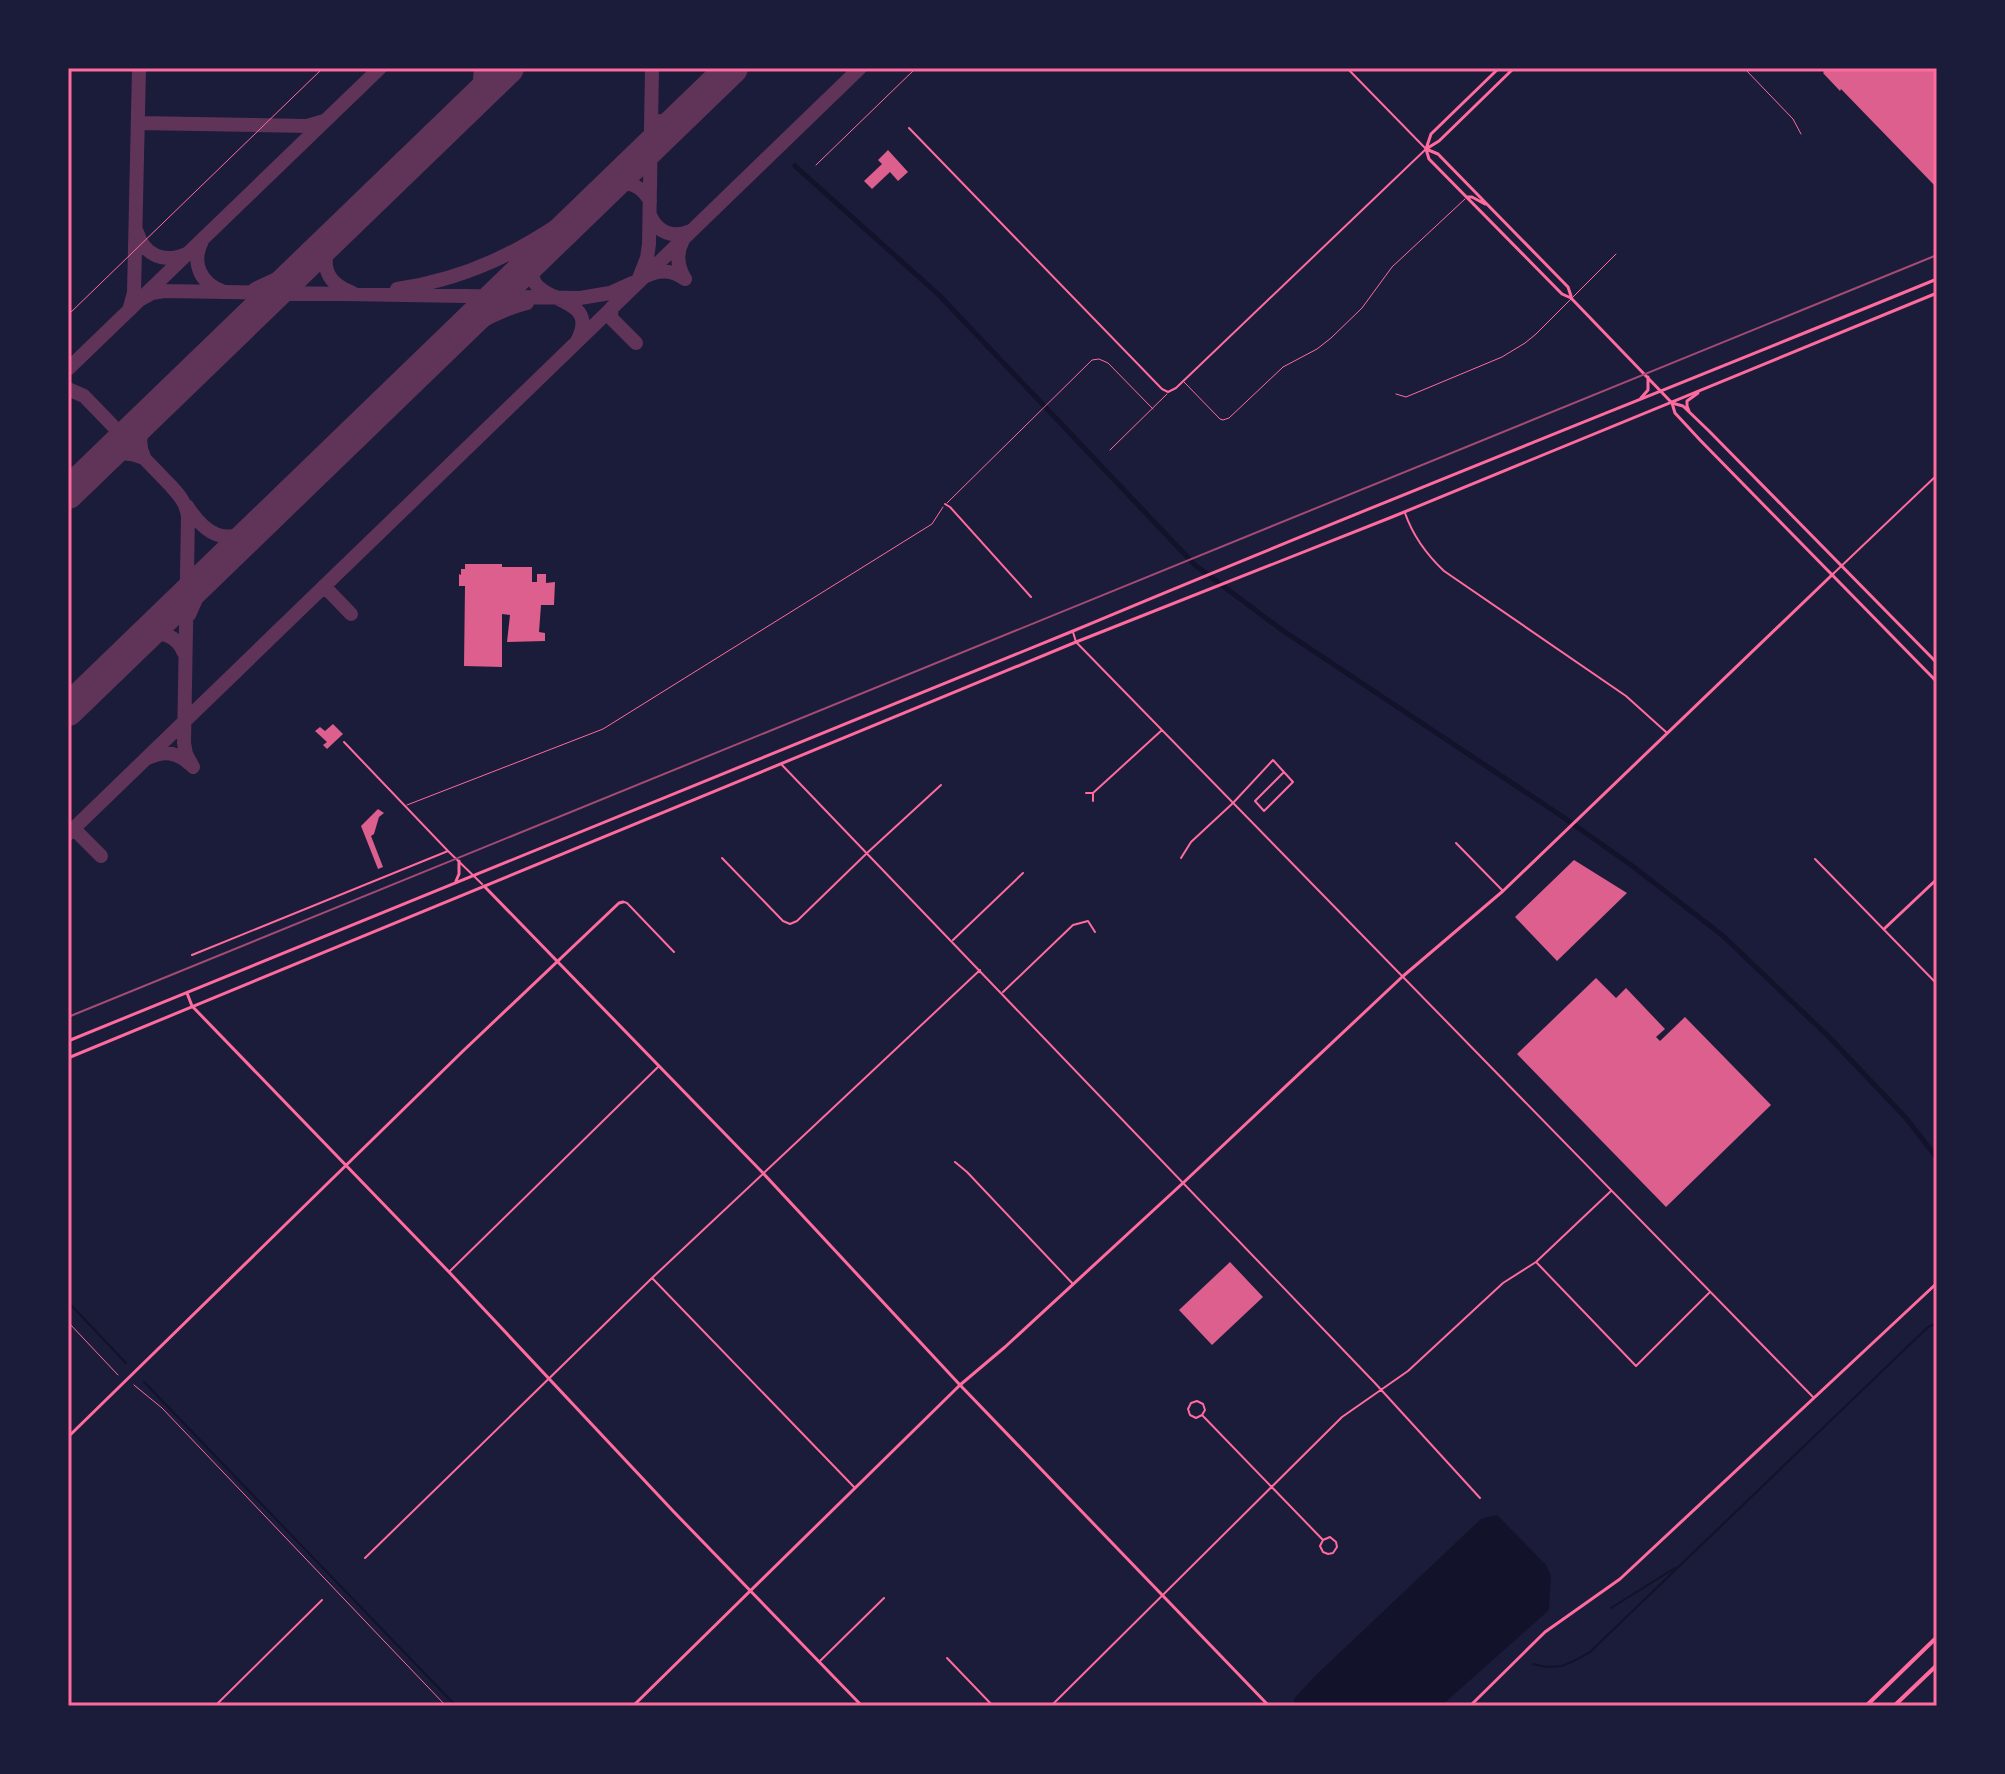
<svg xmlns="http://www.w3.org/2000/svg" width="2005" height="1774" font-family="'Public Sans',sans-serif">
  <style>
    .water { fill: #12122b }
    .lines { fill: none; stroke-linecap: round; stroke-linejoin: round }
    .stream { stroke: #12122b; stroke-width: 2 }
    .canal { stroke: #12122b; stroke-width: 5 }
    .taxiway { stroke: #603358; stroke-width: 14 }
    .runway { stroke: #603358; stroke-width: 32 }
    .building { fill: #dd5f8e }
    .path { stroke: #ff6b9d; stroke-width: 1 }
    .service { stroke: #ff6b9d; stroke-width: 1 }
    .minor { stroke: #ff6b9d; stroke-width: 2 }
    .tertiary { stroke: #ff6b9d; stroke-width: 3 }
    .secondary { stroke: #ff6b9d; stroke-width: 3 }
    .primary { stroke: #ff6b9d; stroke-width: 3 }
    .motorway { stroke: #ff6b9d; stroke-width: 4 }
    .rail { stroke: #a44b75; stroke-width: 2 }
    .neatline { fill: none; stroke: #ff6b9d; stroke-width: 3 }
  </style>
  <rect width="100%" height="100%" fill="#1b1b3a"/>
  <!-- water -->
  <path class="water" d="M1497,1515L1546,1565L1551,1576L1549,1610L1441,1706H1294V1699L1314,1677L1481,1519Z"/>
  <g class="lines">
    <!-- stream -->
    <path class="stream" d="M68,1302L126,1363
      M144,1382L456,1706
      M1611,1608L1675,1568
      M1533,1664C1559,1671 1567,1665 1590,1652L1928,1327L1937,1323"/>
    <!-- canal -->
    <path class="canal" d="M795,166L939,295L1195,565L1282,630L1563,817L1631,865L1722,935L1828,1036L1906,1118L1937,1158"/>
    <!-- taxiway -->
    <path class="taxiway" d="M719,81L726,68
      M469,106L479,89L481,68
      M661,121L670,123L685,114
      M138,123L307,126L324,121
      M653,157L660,142L670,128
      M606,189C624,179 640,183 650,201
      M650,215C658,234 673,238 691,231
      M137,232C144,255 164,264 186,254
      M336,234C319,259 322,282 353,293
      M202,241C191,262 200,283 222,291
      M541,252C503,310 607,286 577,341
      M646,276C660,269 672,270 685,279C677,266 676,253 683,240
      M639,278L647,258L649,244L652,68
      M255,289L287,274L319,250
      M397,289C480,277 539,241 604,192
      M141,299L152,293L164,291L580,298L610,293L632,283
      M130,307L134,293L139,68
      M612,307L611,314L612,319L636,343
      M258,310L273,300L286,295
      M444,346C470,326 496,311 527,303
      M68,369L380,68
      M68,389L84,396L171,486C180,496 186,503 188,516L184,743L186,754L193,767
      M144,457C136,440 142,428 151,413
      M100,462C114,454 125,450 141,457
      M187,506C205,534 225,547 257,527
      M324,586L351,614
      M189,615L202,586L216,567
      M142,638C160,630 176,634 184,653
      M148,758C164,750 177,752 190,764
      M73,828L101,856
      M68,834L860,68"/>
    <!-- runway -->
    <path class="runway" d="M68,493L508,68
      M68,710L732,68"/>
  </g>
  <!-- building -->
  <path class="building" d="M1820,68H1937V188L1841,89L1840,91L1823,73L1824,72Z
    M888,150L908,172L898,181L890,172L872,189L864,181L882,164L878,160Z
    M465,564H502V567H532V582H537V574H546V583L555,582L554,605H541L539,632L545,633V641L507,642L510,615L502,614V667L464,666L465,586H459V574L461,575V569H465Z
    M333,724L343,734L327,749L323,745L327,742L315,731L320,727L325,731Z
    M378,809L384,813L379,817L374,834L371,836L383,867L378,869L361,826Z
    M1574,860L1627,893L1557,961L1515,917Z
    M1596,978L1616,998L1626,988L1665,1029L1656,1037L1660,1041L1685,1017L1771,1105L1666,1207L1517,1054Z
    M1230,1262L1263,1297L1212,1345L1179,1310Z"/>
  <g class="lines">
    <!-- path -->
    <path class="path" d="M68,1322L118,1375
      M134,1385L162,1408L446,1706"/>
    <!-- service -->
    <path class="service" d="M1744,68L1793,119L1801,134
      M816,165L916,68
      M68,315L323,68
      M1183,381L1220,419L1223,420L1229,418L1283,367L1317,349L1331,338L1362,308L1392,267L1465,199
      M1396,394L1406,397L1502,357L1525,343L1536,334L1616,254
      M1110,450L1167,394
      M947,503L1092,360L1099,359L1108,363L1153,409
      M407,805L603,729L932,524L943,507"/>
    <!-- minor -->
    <path class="minor" d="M909,128L1162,389L1168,392L1176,388L1426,149L1347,68
      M945,504L950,507L1031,597
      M1405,513C1413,536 1426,554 1444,571L1626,696L1666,732
      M1834,573L1937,475
      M1073,632L1076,642L1813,1397
      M344,742L448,851L482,884
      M782,765L1374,1382L1480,1498
      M1086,793H1093V801
      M1093,793L1162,730
      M1456,843L1502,890
      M722,858L783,921L790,924L797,921L867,853L941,785
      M1181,858L1191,842L1233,803L1273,760L1293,782L1264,811L1255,801L1284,772
      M1815,859L1937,984
      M624,902L627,903L674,952
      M953,940L1023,873
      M192,955L448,851
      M1003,992L1073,925L1088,921L1095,932
      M955,1162L967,1172L1073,1284
      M1537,1263L1636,1366L1709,1293
      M450,1271L659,1066
      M653,1279L854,1487
      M1202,1415L1205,1410L1203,1404L1197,1401L1191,1403L1188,1409L1190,1415L1196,1418L1202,1415L1323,1540L1320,1546L1323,1552L1328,1554L1333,1553L1337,1547L1336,1542L1330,1537L1323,1540
      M365,1558L652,1278L980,970
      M947,1658L993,1706
      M820,1661L884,1598
      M215,1706L322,1600
      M1051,1706L1342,1417L1408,1371L1503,1283L1536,1262L1611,1191"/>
    <!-- tertiary -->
    <path class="tertiary" d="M1884,929L1937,879
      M187,993L192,1006L449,1272L674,1512L862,1706
      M68,1437L463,1051L619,903L623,902
      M633,1706L960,1385L1005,1347L1183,1183L1402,977L1503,891L1833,574
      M1470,1706L1545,1632L1620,1579L1937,1283"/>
    <!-- secondary -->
    <path class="secondary" d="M1426,149L1429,159L1562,294L1571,298L1672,403L1675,413L1700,440L1937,682
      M1426,149L1438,154L1568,287L1571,296
      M1426,149L1439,141L1514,68
      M1426,149L1431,134L1499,68
      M1467,197H1472L1485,204
      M1641,398L1648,390V377
      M1672,403L1683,406L1709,431L1937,663
      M1689,411L1687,406V401L1698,393
      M484,886L763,1173L960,1385L1269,1706"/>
    <!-- primary -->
    <path class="primary" d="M456,881L459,874V861
      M68,1041L1073,631C1360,510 1649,397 1937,279
      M68,1058L1076,642L1392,517L1937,293"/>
    <!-- motorway -->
    <path class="motorway" d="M1866,1706L1937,1637
      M1894,1706L1937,1665"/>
    <!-- rail -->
    <path class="rail" d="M68,1017L1937,255"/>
  </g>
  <!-- border -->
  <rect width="2005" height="1774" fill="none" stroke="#1b1b3a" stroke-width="140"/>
  <rect x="70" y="70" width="1865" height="1634" class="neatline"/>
</svg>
